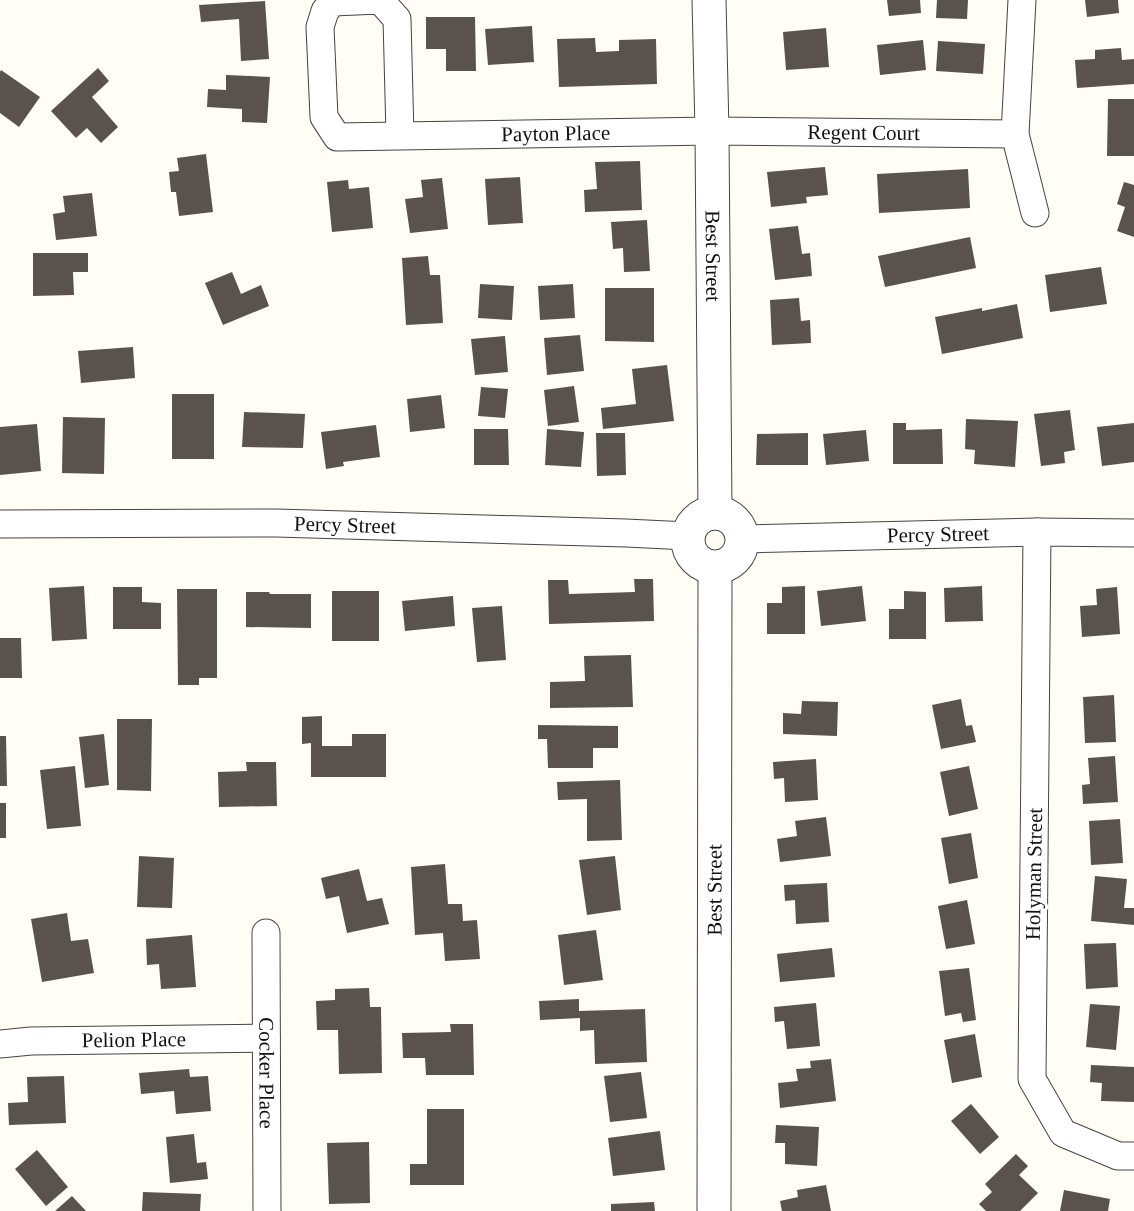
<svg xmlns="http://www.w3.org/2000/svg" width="1134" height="1211" font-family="Georgia,serif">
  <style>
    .building { fill: #5a524d }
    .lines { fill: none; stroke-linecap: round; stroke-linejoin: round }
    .minor-casing { stroke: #444; stroke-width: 29 }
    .tertiary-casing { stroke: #444; stroke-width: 35 }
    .minor { stroke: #fff; stroke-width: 27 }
    .tertiary { stroke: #fff; stroke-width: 33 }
    .labels { text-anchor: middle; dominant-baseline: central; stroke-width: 6; stroke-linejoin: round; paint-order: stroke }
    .street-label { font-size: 21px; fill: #111; stroke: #fff }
  </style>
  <rect width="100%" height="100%" fill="#fffdf5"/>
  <!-- building -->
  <path class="building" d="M887,0H920L921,13L889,16Z
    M937,0H968L967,19L936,18Z
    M1085,0H1118L1119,13L1087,17Z
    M265,1L269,59L241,61L239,19L201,22L199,5Z
    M426,17H475L476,71H446V49H426Z
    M532,26L534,62L488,65L485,29Z
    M826,28L829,67L786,70L783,32Z
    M595,38L596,52L619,51V40L656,39L657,84L559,87L557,39Z
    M923,40L926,70L880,75L877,45Z
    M938,41L985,44L983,74L936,71Z
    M1121,48L1122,60L1134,59V84L1077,88L1075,60L1095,59V50Z
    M98,68L109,81L92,97L118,127L101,143L87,128L76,138L51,111Z
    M1,70L40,97L19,127L0,113V72Z
    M226,75L270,77L267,123L242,122V109L207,107L208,89L226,90Z
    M1108,99H1134V156H1107Z
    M206,154L213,212L179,216L176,192H171L169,172L179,171L177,158Z
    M640,161L642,210L585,212L584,190L597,189L595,162Z
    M825,167L828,195L806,197L807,203L771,207L767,172Z
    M968,169L970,208L879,213L877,174Z
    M520,177L523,223L488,225L485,179Z
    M442,178L448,229L410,233L405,199L423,197L421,180Z
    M348,180L349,189L369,187L373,228L332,232L327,182Z
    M1124,182L1134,185V237L1117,231L1125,207L1117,204Z
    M92,193L97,236L56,240L53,214L65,212L63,196Z
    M647,220L650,271L624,272L623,248L613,249L611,222Z
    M798,226L802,254L810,253L812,276L775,280L769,229Z
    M970,237L976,268L885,287L878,256Z
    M33,253H88V272H73L74,295L33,296Z
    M428,256L430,275H440L443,323L406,325L402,258Z
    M1101,267L1107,304L1050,312L1045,275Z
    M232,272L241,294L261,285L269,306L223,325L205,283Z
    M480,284L514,286L512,320L478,318Z
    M573,284L575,318L540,320L538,286Z
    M605,288H654V342L605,341Z
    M799,298L801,321L810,320L811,343L772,345L770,300Z
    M1017,304L1023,338L942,354L935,317L982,308V311Z
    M580,335L584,371L547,375L544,338Z
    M505,336L508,372L475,375L471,339Z
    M133,347L135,378L81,383L78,351Z
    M667,365L674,421L603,429L601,408L636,404L632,369Z
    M574,386L579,422L548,426L544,390Z
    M481,387L508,389L505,418L478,416Z
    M172,394H214V459H172Z
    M441,395L445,428L410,432L407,399Z
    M1070,410L1075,450L1064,452L1065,463L1041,466L1034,414Z
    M244,412L305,414L303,448L242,447Z
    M63,417L105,418L104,474L62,473Z
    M966,419L1018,421L1015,467L974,464L975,450L965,449Z
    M893,423H906V430L942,429L943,464H893Z
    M1134,423V462L1102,466L1097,427Z
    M37,424L41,471L0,475V427Z
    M376,425L380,457L343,462L344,466L326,469L321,432Z
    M474,429H508L509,465H474Z
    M547,429L584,432L581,467L545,465Z
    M866,430L869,461L826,465L823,434Z
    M596,433H625L626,475L597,476Z
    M808,433V465H756L757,434Z
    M634,579H653L654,621L549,624L548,580H568L569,594L635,592Z
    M84,586L87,639L52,641L49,588Z
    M805,586V634H767V603H782V587Z
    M862,586L866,621L821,626L817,591Z
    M982,586L983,621L945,622L944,588Z
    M113,587H142V602L161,603V629H113Z
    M1117,587L1120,634L1082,637L1080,606L1097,605L1096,589Z
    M177,589H217V678H199V685H178Z
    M332,591H379V641H332Z
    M904,591L926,592V639H889V609H904Z
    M246,592H269L270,594H311V628L246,627Z
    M453,596L455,626L405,631L402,601Z
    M502,606L506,660L477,662L472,608Z
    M0,638H21L22,678H0Z
    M631,655L633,707L550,708V682L585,681L584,656Z
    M1114,695L1116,742L1085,743L1083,697Z
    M961,699L966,726L972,725L976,742L941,749L932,705Z
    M802,701L838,702L837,736L783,734V713L801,714Z
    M322,716V746H352V734H386V777H311V743L302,744V717Z
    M117,719H152L151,791L117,790Z
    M538,725L618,726V748H593V768H548L547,739H538Z
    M104,734L109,785L85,788L79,737Z
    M0,736H6L7,786H0Z
    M1115,756L1118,802L1083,804L1082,785L1090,784L1088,758Z
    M816,759L818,800L785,802L784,778L774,779L773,762Z
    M246,762H276L277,806L219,807L218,772L247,771Z
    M75,766L81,826L47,829L40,770Z
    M969,766L978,809L949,816L940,772Z
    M620,780L622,840L587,841V799L558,800L557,782Z
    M0,803H6V838H0Z
    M826,817L831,856L780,862L777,839L797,836L795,821Z
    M1120,819L1123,863L1091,865L1089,821Z
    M971,833L978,878L949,884L941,838Z
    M139,856L174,858L172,908L137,907Z
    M615,856L621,910L587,915L579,860Z
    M445,864L448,904H462L463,921L477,920L480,959L445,961L443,933L415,935L411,867Z
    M359,869L367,901L382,898L389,924L347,933L339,896L326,899L321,878Z
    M1095,876L1127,879L1124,908H1134V925L1091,921Z
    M827,883L829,922L796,924L795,900L785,901L784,885Z
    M967,900L975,944L946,949L938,906Z
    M67,913L71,941L88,939L94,973L42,982L31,919Z
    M596,930L603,980L564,985L558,935Z
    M192,935L196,987L161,989L159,964L147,965L146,939Z
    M1116,943L1118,987L1086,989L1084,944Z
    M832,948L835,977L780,982L777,954Z
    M969,968L976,1020L963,1022L961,1013L945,1016L939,971Z
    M369,988L370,1007H381L382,1073L339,1074L338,1030H317L316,1001L335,1000V989Z
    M579,999V1011L645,1009L647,1062L595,1064L594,1030L580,1031V1018L540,1020L539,1001Z
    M816,1003L820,1046L787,1049L784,1021L775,1022L774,1007Z
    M1090,1004L1120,1006L1116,1050L1086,1047Z
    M450,1024H473L474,1075H426L425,1058H403L402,1033L451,1032Z
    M975,1034L982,1077L952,1083L944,1040Z
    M831,1059L836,1101L780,1108L778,1083L798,1081L796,1069L811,1068L810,1061Z
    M1091,1065L1134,1067V1102L1101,1101L1102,1083L1090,1082Z
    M189,1069L190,1077L208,1076L211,1111L176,1114L174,1091L141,1094L139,1073Z
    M641,1072L647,1118L610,1122L604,1076Z
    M64,1076L66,1123L9,1125L8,1103L28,1102L27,1077Z
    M971,1104L999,1137L980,1154L951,1121Z
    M427,1109H464V1185H410V1164H427Z
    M776,1125L819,1127L817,1166L785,1164V1143H775Z
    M660,1131L665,1170L613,1176L608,1138Z
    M194,1134L197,1163L206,1162L208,1179L170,1183L166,1137Z
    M369,1142L370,1203L329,1204L327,1143Z
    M37,1150L68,1187L46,1206L15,1169Z
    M1016,1154L1028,1166L1019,1175L1038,1193L1020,1211H986L979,1204L992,1192L985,1184Z
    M826,1185L831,1211H782L780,1201L798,1197L797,1190Z
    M1064,1190L1110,1199L1108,1211H1060Z
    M143,1192L201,1194L200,1211H142Z
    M72,1196L86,1211H55Z
    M654,1202L655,1211H611V1204Z"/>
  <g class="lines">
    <!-- minor casing -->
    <g class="minor-casing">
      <g id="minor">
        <path d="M1022,0L1015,134L1035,213"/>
        <path id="s1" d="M400,135L397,19L380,0L333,2L325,11L320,27L324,117L337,137L712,131L1015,134"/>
        <path id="s2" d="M0,524L276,523L626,533L688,536"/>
        <path d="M1037,532L1032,1079L1063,1133L1118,1156H1134"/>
        <path id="s3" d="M743,539L1037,532L1134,533"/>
        <path id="s4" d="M266,933L267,1211"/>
        <path id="s5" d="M0,1044L31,1041L266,1038"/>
      </g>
    </g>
    <!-- tertiary casing -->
    <g class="tertiary-casing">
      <g id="tertiary">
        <path id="s6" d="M709,0L712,131L715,513"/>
        <circle cx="715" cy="540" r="27"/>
        <path id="s7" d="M714,1211L715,568"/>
      </g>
    </g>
    <!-- minor -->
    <use href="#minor" class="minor"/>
    <!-- tertiary -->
    <use href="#tertiary" class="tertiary"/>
  </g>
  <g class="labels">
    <!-- street labels -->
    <g class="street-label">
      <text stroke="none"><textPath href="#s1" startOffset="550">Payton Place</textPath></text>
      <text stroke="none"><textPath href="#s1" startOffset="858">Regent Court</textPath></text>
      <text stroke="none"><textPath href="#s6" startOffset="256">Best Street</textPath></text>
      <text stroke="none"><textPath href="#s2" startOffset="345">Percy Street</textPath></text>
      <text stroke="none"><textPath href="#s3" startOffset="195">Percy Street</textPath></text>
      <text transform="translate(1034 874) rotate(-89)">Holyman Street</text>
      <text stroke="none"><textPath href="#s7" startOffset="321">Best Street</textPath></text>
      <text stroke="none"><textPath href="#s5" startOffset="134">Pelion Place</textPath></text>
      <text stroke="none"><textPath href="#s4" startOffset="140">Cocker Place</textPath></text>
    </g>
  </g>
</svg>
